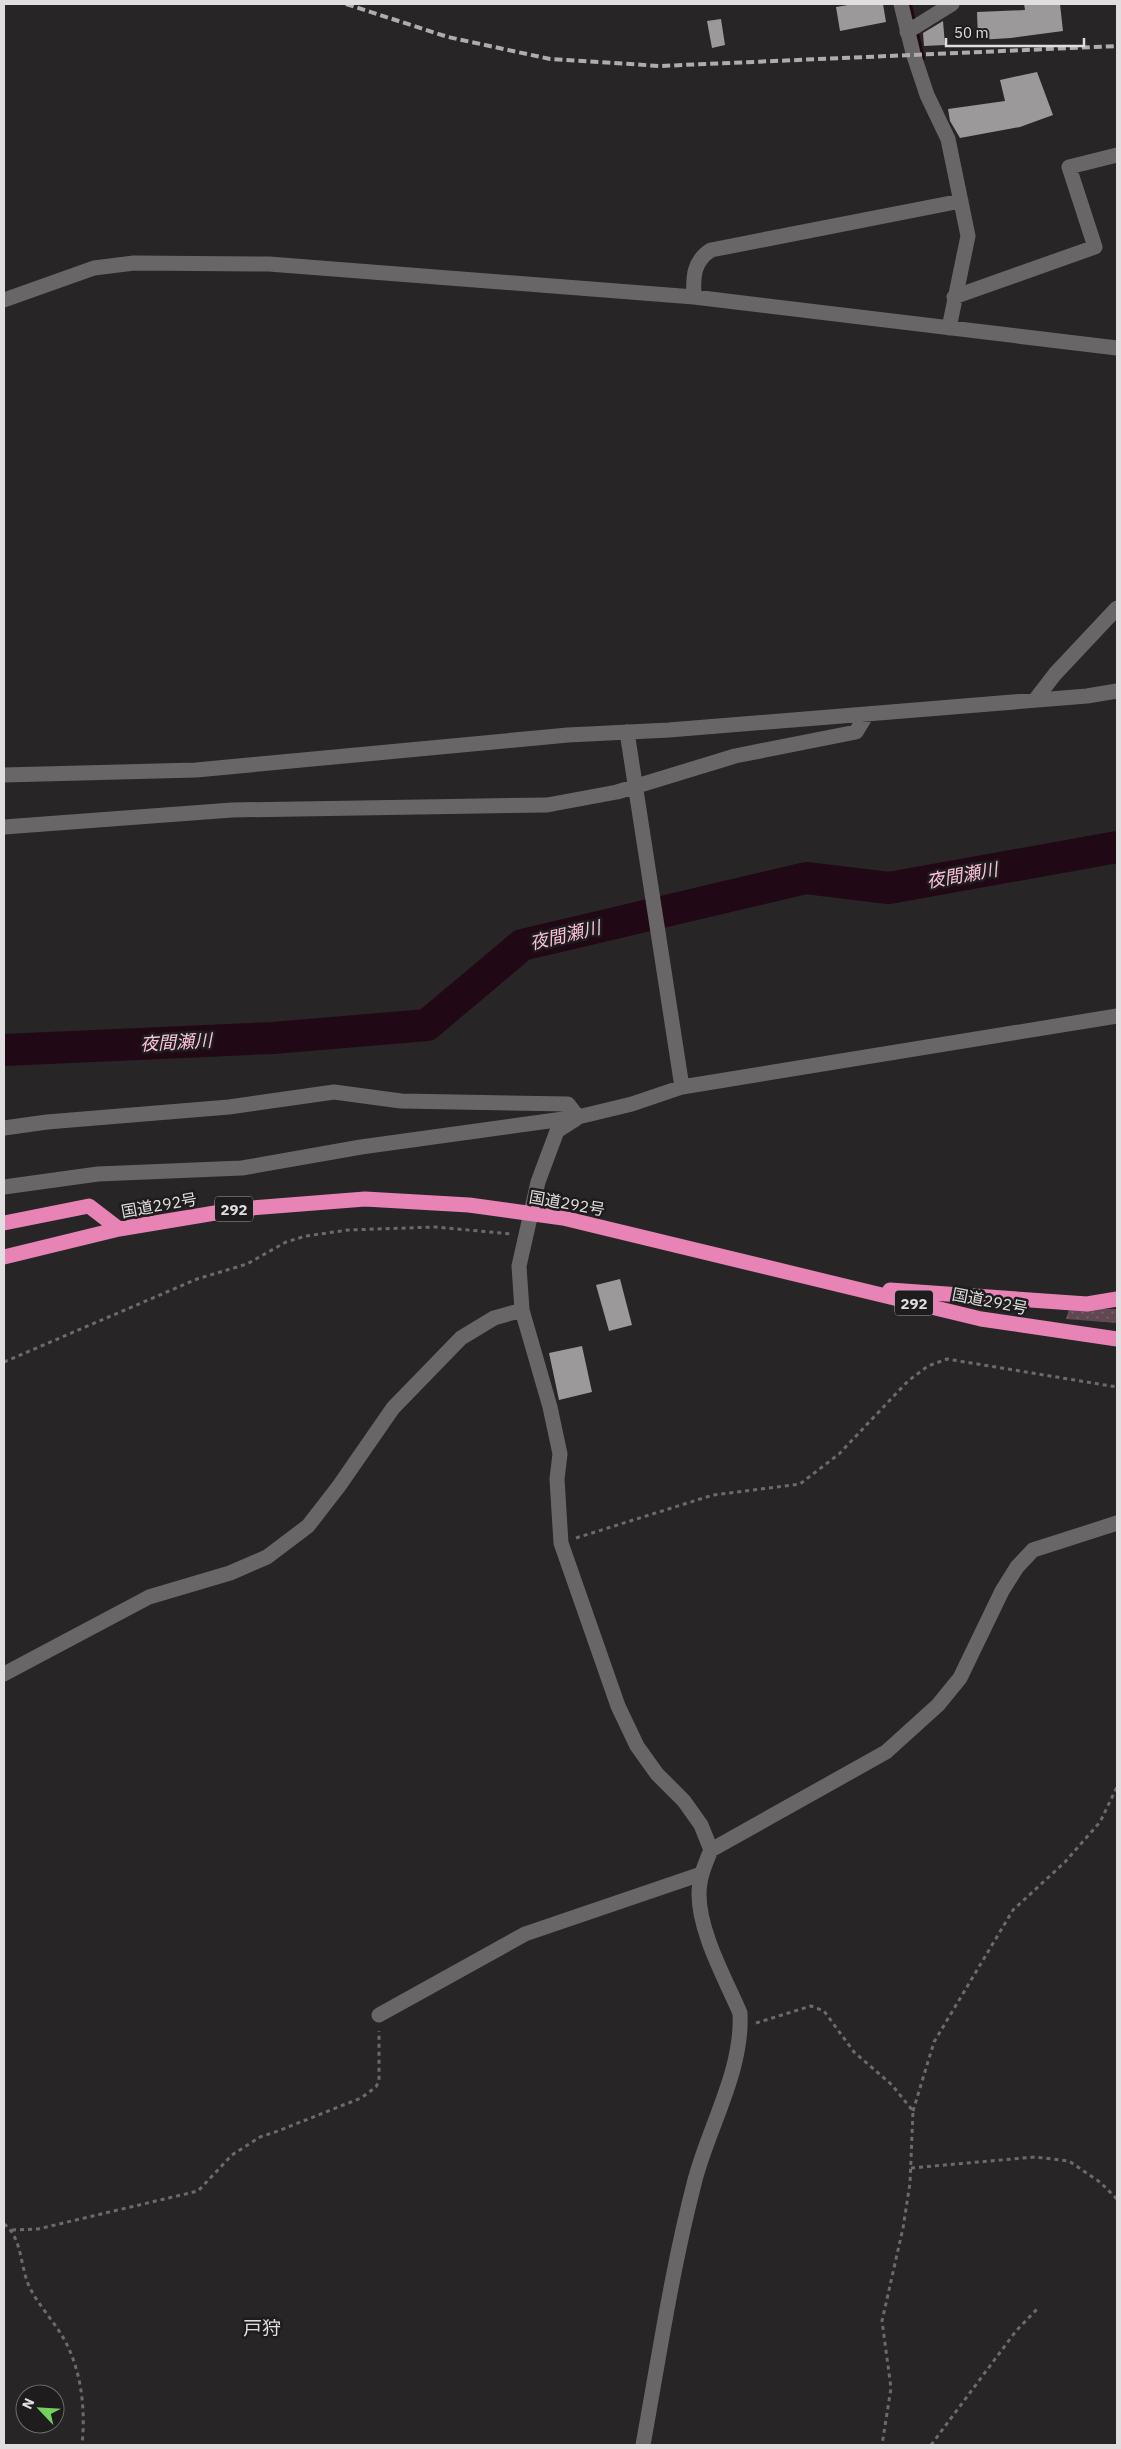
<svg xmlns="http://www.w3.org/2000/svg" width="1121" height="2449" font-family="'IBM Plex Sans','Noto Sans JP',sans-serif">
  <style>
    .grass { fill: url(#grass-dots) }
    .lines { fill: none; stroke-linecap: round; stroke-linejoin: round }
    .stream { stroke: #210815; stroke-width: 5.5 }
    .river { stroke: #210815; stroke-width: 32 }
    .building { fill: #9c999a }
    .path { stroke: #6d6a6b; stroke-width: 3; stroke-dasharray: 4 4; stroke-linecap: butt }
    .minor { stroke: #696667; stroke-width: 15 }
    .highway { stroke: #e883b5; stroke-width: 15 }
    .rail { stroke: #aeacad; stroke-width: 4; stroke-dasharray: 8 4; stroke-linecap: butt }
    .labels { text-anchor: middle; dominant-baseline: central; stroke-width: 5; stroke-linejoin: round; paint-order: stroke }
    .shield { fill: #1e1c1d; stroke: #a6a4a5; stroke-width: 1 }
    .shield-label { font-size: 15px; font-weight: bold; fill: #e0dedf }
    .street-label { font-size: 16px; fill: #e0dedf; stroke: #1e1c1d }
    .water-label { font-size: 18px; font-style: italic; fill: #fcc0db; stroke: #1e1c1d }
    .quarter-label { font-size: 19px; fill: #e0dedf; stroke: #1e1c1d }
  </style>
  <defs>
    <pattern id="grass-dots" width="8" height="8" patternUnits="userSpaceOnUse" patternTransform="scale(1.25)"><rect width="8" height="8" fill="#604752"/><path d="M2 2h.1M6 6h.1" fill="none" stroke="#76616a" stroke-width="1.8" stroke-linecap="round"/></pattern>
  </defs>
  <rect width="100%" height="100%" fill="#282526"/>
  <!-- grass -->
  <path class="grass" d="M1069,1309H1117V1323L1066,1319Z"/>
  <g class="lines">
    <!-- stream -->
    <path class="stream" d="M909,4L922,58"/>
    <!-- river -->
    <path class="river" d="M4,1050L273,1038L427,1025L522,945L806,878L889,888L1117,847"/>
  </g>
  <!-- building -->
  <path class="building" d="M854,4H883L886,22L840,31L836,7Z
    M1024,4H1060L1063,31L1011,38L978,40L977,12L1025,10Z
    M721,19L725,45L712,48L707,21Z
    M943,21L945,45L924,46L923,33Z
    M1037,72L1053,115L1020,127L960,138L950,121L948,109L1005,101L1000,80Z
    M620,1279L632,1325L609,1331L596,1285Z
    M582,1346L592,1392L559,1400L549,1353Z"/>
  <g class="lines">
    <!-- path -->
    <path class="path" d="M4,1362L197,1279L247,1264L286,1242L306,1236L348,1230L435,1227L512,1234
      M576,1538L713,1495L800,1484L839,1454L908,1381L928,1366L947,1359L1117,1387
      M756,2023L811,2006L824,2011L854,2052L892,2085L913,2111L910,2183L903,2228L882,2321L891,2388L882,2445
      M913,2111L934,2042L1013,1910L1065,1862L1100,1822L1117,1787
      M911,2168L1035,2157L1069,2161L1100,2182L1117,2199
      M4,2224C22,2237 20,2266 29,2286C37,2303 51,2318 61,2334C81,2366 86,2408 82,2445
      M12,2230L38,2229L198,2191L232,2155L260,2137L278,2131L361,2098L376,2087L379,2080V2031
      M931,2445L1016,2331L1039,2307"/>
    <!-- minor -->
    <path class="minor" d="M901,4L913,53L927,95L948,139L968,236L949,328
      M907,32L952,4
      M694,297C693,278 693,261 711,250L961,201
      M954,297L1095,247L1069,167L1117,155
      M4,300L94,268L134,263L269,264L694,297L1117,348
      M1035,700L1055,674L1117,608
      M627,732L682,1087
      M4,775L196,770L568,735L669,730L1087,696L1117,691
      M4,827L232,810L547,805L617,792L735,756L856,732L867,714
      M576,1119L557,1131L538,1182L519,1266L522,1310L550,1407L560,1454L557,1479L561,1543L618,1706L637,1746L657,1774L684,1801L701,1825L711,1850
      M4,1128L47,1122L229,1107L334,1092L401,1101L568,1104L578,1117
      M4,1187L98,1174L242,1168L361,1147L578,1117L632,1104L682,1087L1117,1016
      M4,1674L149,1597L230,1573L267,1557L308,1526L339,1486L393,1408L461,1338L494,1318L522,1310
      M379,2015L525,1934L701,1874
      M643,2445C659,2357 672,2268 695,2180C709,2126 743,2071 740,2013C725,1978 699,1932 699,1894C699,1878 705,1864 711,1850L886,1752L938,1705L960,1678L1002,1591L1017,1567L1033,1550L1117,1523"/>
    <!-- highway -->
    <path class="highway" d="M4,1223L89,1206L119,1229
      M4,1257L119,1229L239,1209L365,1199L469,1205L563,1218L981,1319L1117,1339
      M890,1290L1087,1304L1117,1299"/>
    <!-- rail -->
    <path class="rail" d="M346,4L448,37L550,59L660,66L1117,46"/>
  </g>
  <g class="labels">
    <!-- shield labels -->
    <g class="shield">
      <rect x="215" y="1196.5" width="38" height="25" rx="4"/>
      <rect x="895" y="1290.5" width="38" height="25" rx="4"/>
    </g>
    <g class="shield-label">
      <text x="234" y="1209">292</text>
      <text x="914" y="1303">292</text>
    </g>
    <!-- street labels -->
    <g class="street-label">
      <text transform="translate(567 1203) rotate(10)">国道292号</text>
      <text transform="translate(159 1205) rotate(-10)">国道292号</text>
      <text transform="translate(990 1301) rotate(11)">国道292号</text>
    </g>
    <!-- water labels -->
    <g class="water-label">
      <text transform="translate(962 875) rotate(-10)">夜間瀬川</text>
      <text transform="translate(565 935) rotate(-13)">夜間瀬川</text>
      <text transform="translate(176 1042) rotate(-3)">夜間瀬川</text>
    </g>
    <!-- quarter labels -->
    <g class="quarter-label">
      <text x="262" y="2328">戸狩</text>
    </g>
  </g>
  <!-- border -->
  <rect width="1121" height="2449" fill="none" stroke="#e0dedf" stroke-width="10"/>
  <!-- north arrow -->
  <g transform="translate(40 2409) rotate(295)"><circle r="24" fill="#1e1c1d" stroke="#6c6a6b"/>
  <path d="M0-4L9 19L0 12L-9 19Z" fill="#73d25d"/>
  <text y="-8" font-size="14" font-weight="bold" text-anchor="middle" fill="#e0dedf">N</text>
  </g>
  <!-- scale -->
  <path d="M946 38v8h138v-8" fill="none" stroke="#e0dedf" stroke-width="2.5"/>
  <text x="954" y="38" font-size="15" fill="#e0dedf" stroke="#1e1c1d" stroke-width="4" paint-order="stroke">50 m</text>
</svg>
